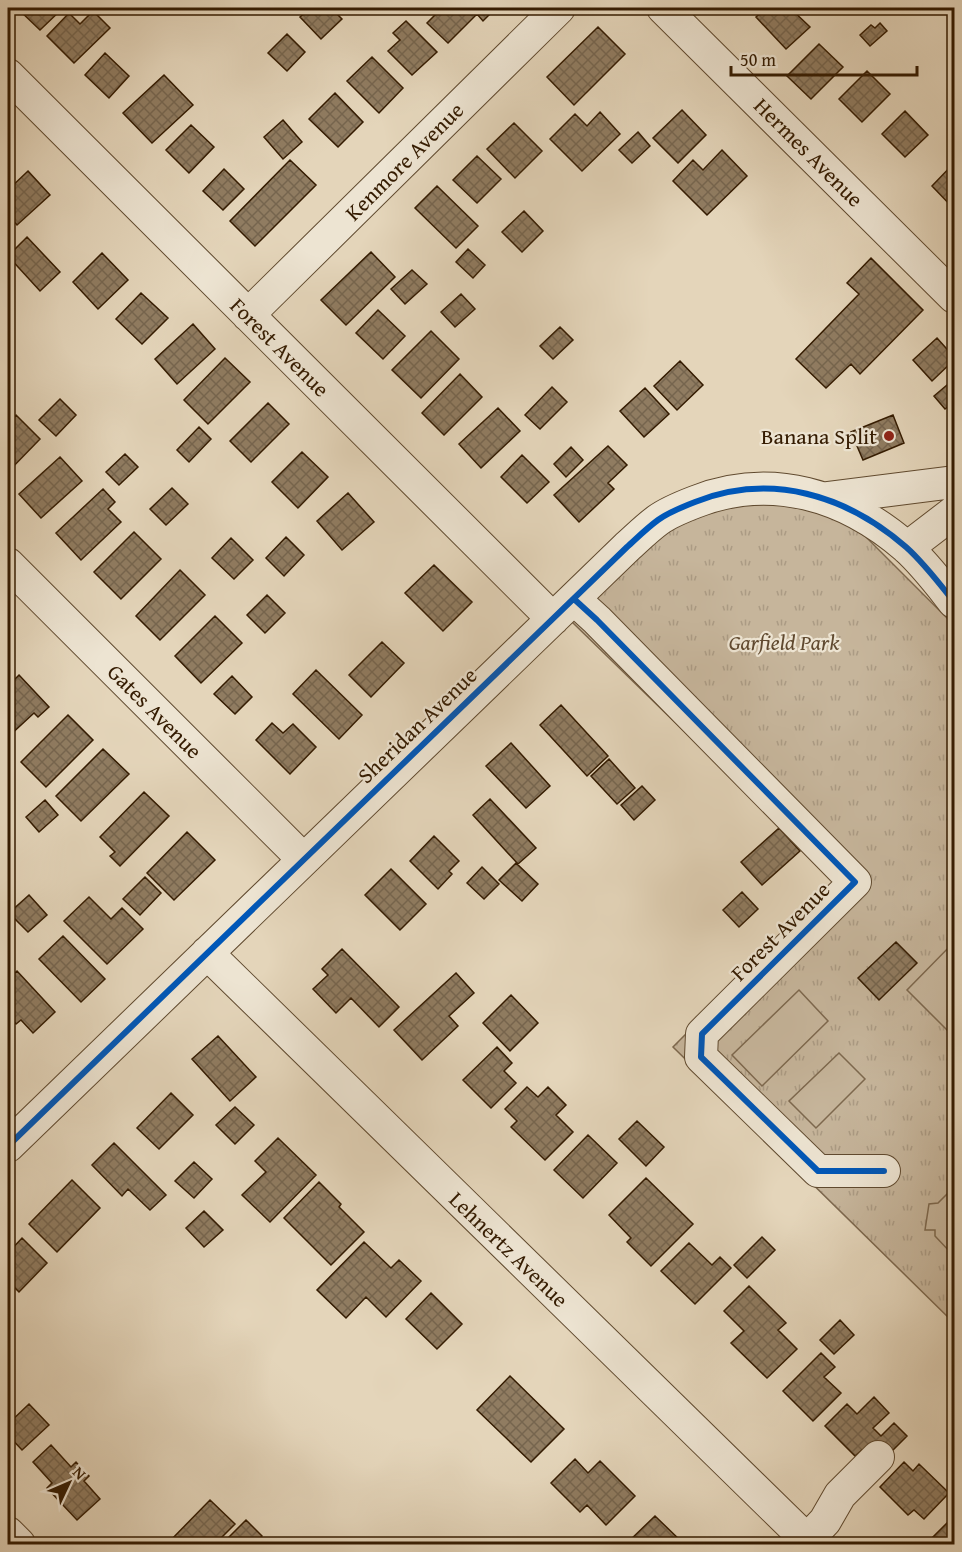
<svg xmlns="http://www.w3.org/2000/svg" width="962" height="1552" font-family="'Gentium Book Plus',serif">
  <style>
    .park { fill: url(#park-tufts); stroke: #7d684e; stroke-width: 1.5 }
    .pitch { fill: #c6b59b; stroke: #7d684e; stroke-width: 1.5 }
    .building { fill: url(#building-cross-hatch); stroke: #341b01; stroke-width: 1.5 }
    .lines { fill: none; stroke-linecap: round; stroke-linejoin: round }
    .minor-casing { stroke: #604a2f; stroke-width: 34 }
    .minor { stroke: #ede4d2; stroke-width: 32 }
    .cycleway-casing { stroke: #ede4d2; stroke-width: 10 }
    .cycleway { stroke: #0057b8; stroke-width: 6 }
    .poi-dot { fill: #8f2418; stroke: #ede4d2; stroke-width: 2 }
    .labels { text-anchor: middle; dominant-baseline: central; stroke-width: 4.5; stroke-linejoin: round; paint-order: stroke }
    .street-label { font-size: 22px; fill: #341b01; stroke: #ede4d2 }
    .poi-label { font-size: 22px; fill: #341b01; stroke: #ede4d2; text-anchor: end }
    .park-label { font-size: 22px; font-style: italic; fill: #60492f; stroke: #ede4d2 }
  </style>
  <defs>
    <pattern id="park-tufts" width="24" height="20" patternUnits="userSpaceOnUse" patternTransform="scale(1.5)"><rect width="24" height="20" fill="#c6b59b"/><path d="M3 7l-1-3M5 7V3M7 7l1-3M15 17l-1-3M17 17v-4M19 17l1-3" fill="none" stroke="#ab9b84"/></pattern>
    <pattern id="building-cross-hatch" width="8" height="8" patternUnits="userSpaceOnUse" patternTransform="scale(1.5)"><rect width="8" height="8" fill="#907c61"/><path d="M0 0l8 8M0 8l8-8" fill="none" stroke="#76654e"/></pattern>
  </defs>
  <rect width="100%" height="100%" fill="#e4d5ba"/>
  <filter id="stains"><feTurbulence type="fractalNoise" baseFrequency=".00333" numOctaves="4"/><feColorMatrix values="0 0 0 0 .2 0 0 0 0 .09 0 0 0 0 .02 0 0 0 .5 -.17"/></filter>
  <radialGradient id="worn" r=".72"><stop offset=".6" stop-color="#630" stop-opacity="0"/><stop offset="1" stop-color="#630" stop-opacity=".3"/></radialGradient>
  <!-- park -->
  <path class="park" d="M760,503L797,507L821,514L843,522L865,536L954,625V1323L673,1047L838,881L571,621L669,528L729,505Z"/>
  <!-- pitch -->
  <path class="pitch" d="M954,942V1023L947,1030L907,990Z
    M799,990L828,1021L762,1086L732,1055Z
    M839,1053L865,1079L816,1128L789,1101Z
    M954,1177V1271L952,1268V1254L935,1236V1230H925L929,1204L938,1203L951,1190L949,1182Z"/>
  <!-- building -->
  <path class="building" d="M17,8H63L40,30Z
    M310,8H331L342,19L321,39L300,17Z
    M442,8H496L483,21L477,14L448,43L427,23Z
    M766,8H790L810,27L786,49L756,17Z
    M93,11L110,28L74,63L47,36L69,13L80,24Z
    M406,21L437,52L412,75L388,51L400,40L393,33Z
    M880,23L887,31L870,46L860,35L871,25L875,28Z
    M598,27L625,54L574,105L547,77Z
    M287,34L305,52L287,71L268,53Z
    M819,44L843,67L811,99L787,76Z
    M105,53L129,76L109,98L85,75Z
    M372,57L403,88L379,113L347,81Z
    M867,71L890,94L862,122L839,99Z
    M164,75L193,105L152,143L123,113Z
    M335,93L363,122L338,147L309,119Z
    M682,110L706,135L678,163L653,138Z
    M905,111L928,135L905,157L882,134Z
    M600,112L620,134L582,171L550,139L575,114L587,126Z
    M283,120L302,142L283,159L264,137Z
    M514,123L542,151L515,178L487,149Z
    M191,125L214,147L189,173L166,150Z
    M638,132L650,146L632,163L619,150Z
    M722,150L747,176L707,215L673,181L693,160L703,170Z
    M477,156L501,179L477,203L453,180Z
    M290,160L316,185L255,246L230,221Z
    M954,163V209L932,186Z
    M224,169L244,189L223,210L203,191Z
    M28,171L50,195L17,225L8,215V190Z
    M437,186L478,226L456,248L415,208Z
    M524,211L543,231L522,252L502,232Z
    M27,237L60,272L40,291L8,256Z
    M468,249L485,265L473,278L456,262Z
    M371,252L395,277L346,325L321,300Z
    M102,253L128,280L98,309L73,282Z
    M871,258L923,310L860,374L851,364L826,388L796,359L859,294L847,283Z
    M412,270L427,284L405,304L391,289Z
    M141,293L168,318L142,344L116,319Z
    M461,294L475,309L455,327L441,312Z
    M378,310L405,336L383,359L356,333Z
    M193,324L215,349L177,384L155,359Z
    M560,327L573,340L553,359L540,346Z
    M431,331L459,359L421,398L392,370Z
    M937,338L954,357V360L932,381L913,360Z
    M225,358L250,382L208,424L184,400Z
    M680,361L703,385L677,410L654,386Z
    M460,374L482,397L444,435L422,413Z
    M954,379V411L950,405L945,409L934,396Z
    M552,387L567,402L540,429L525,415Z
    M645,388L669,414L644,437L620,411Z
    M60,399L76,415L56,436L39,420Z
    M268,403L289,424L251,462L230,441Z
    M498,408L520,431L481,468L459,444Z
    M16,415L40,439L8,472V423Z
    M893,415L904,443L863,460L851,432Z
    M199,427L211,439L189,462L177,450Z
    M608,446L627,465L608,483L614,489L579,522L554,495Z
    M571,447L583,460L566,477L554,464Z
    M302,452L328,477L298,508L272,482Z
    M125,454L138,467L119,485L106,472Z
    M522,455L549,482L527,503L501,477Z
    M60,457L82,481L41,518L19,494Z
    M172,488L188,504L166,525L150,509Z
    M103,489L115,502L108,509L121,522L81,560L56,533Z
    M348,493L374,522L342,550L317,521Z
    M134,532L161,559L121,599L94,572Z
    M286,537L304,555L284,576L266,558Z
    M231,538L253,560L234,579L212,558Z
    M434,565L472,602L443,631L405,593Z
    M180,570L205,595L160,640L136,616Z
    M267,595L285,613L265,633L247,615Z
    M215,616L242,643L201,683L175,656Z
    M382,642L404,663L371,697L349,675Z
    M316,670L362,715L339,739L293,694Z
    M19,675L49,707L38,717L34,713L8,737V686Z
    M232,676L252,697L235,714L214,694Z
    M561,705L608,756L587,776L540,725Z
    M68,715L93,740L46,787L21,762Z
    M272,723L283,733L293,724L316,747L290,774L256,740Z
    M511,743L550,786L526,808L486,766Z
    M103,749L129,774L81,821L56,796Z
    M609,759L635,788L617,804L591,776Z
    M642,786L655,800L634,820L621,805Z
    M144,792L169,816L120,866L110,856L115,852L100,837Z
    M490,799L536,848L518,864L473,815Z
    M45,800L58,815L39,832L26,817Z
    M779,828L800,851L762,885L741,862Z
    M187,832L215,860L174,900L147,873Z
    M434,836L459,861L449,871L452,874L438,889L410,861Z
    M516,863L538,884L522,901L499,880Z
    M482,867L499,884L484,899L467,883Z
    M391,869L426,904L400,930L365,895Z
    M145,877L161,893L140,915L123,899Z
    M742,892L758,909L739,927L723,910Z
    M29,895L47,915L28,932L9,913Z
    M89,897L111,919L122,908L143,929L107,964L64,921Z
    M63,936L105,979L81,1002L39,959Z
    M896,942L917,963L879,1000L858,978Z
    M342,949L399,1007L379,1027L351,998L336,1013L313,989L328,975L322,969Z
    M17,971L55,1012L33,1033L21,1020L16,1024L8,1015V979Z
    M456,973L474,993L449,1016L458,1026L422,1060L394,1030Z
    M511,995L538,1023L510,1051L483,1023Z
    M218,1036L256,1077L230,1101L192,1059Z
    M497,1047L512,1063L504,1071L516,1083L491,1108L463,1080Z
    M527,1087L538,1097L548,1087L566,1105L556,1115L573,1132L545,1160L511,1127L517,1121L505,1109Z
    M171,1093L193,1115L159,1149L137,1128Z
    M235,1107L254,1125L235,1144L216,1125Z
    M637,1121L664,1147L646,1166L619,1139Z
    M588,1135L617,1163L583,1198L554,1170Z
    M278,1138L316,1175L270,1222L242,1195L266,1172L255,1161Z
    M114,1143L166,1195L150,1210L128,1189L122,1196L92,1165Z
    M194,1162L212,1179L194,1198L175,1181Z
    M646,1178L693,1224L651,1266L627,1242L631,1238L609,1215Z
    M72,1180L100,1208L57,1252L29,1224Z
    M319,1182L341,1204L339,1207L364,1232L331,1265L284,1218Z
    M204,1211L223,1230L204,1247L186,1228Z
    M762,1237L775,1250L747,1278L734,1265Z
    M22,1238L47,1263L19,1292L8,1281V1253Z
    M364,1242L391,1268L399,1260L421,1281L386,1317L366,1297L346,1318L317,1290Z
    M689,1243L712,1265L720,1257L731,1268L695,1304L661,1271Z
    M749,1286L786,1323L778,1330L797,1349L767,1378L731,1343L744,1331L724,1311Z
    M431,1293L462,1324L437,1349L406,1319Z
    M840,1320L854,1335L834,1354L820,1340Z
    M821,1353L835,1367L824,1377L841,1393L813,1421L783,1391Z
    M510,1376L564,1429L531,1462L477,1410Z
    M874,1397L889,1413L873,1428L881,1436L894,1423L907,1436L888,1455L869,1457L862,1450L855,1456L825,1426L847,1404L857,1414Z
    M29,1404L49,1425L22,1450L8,1435V1424Z
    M51,1445L71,1467L76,1462L89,1476L84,1481L100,1499L77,1520L47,1488L52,1483L33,1462Z
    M575,1459L588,1473L600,1461L635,1496L606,1525L587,1505L580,1512L551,1483Z
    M904,1462L913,1471L919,1464L949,1493L924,1519L914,1510L908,1515L880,1487Z
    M210,1500L235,1524L215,1544H167Z
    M655,1516L684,1544H626Z
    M954,1516V1544H937L931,1539Z
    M246,1520L262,1536L254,1544H222Z"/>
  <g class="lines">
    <!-- minor casing -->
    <g class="minor-casing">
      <path id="minor" d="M663,8L954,297
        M8,75L553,619
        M248,315L559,8
        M827,498L954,482
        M907,548L954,512
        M8,564L303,859
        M574,599L597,620L855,882L702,1034L701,1057L818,1171H884
        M207,953L811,1544
        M8,1146L627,547C637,538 647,528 658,520C669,512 682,507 695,502C771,472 846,495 906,547C924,563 939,583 954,602
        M8,1533L19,1544
        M807,1540L825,1521L840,1495L878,1457"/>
    </g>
    <!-- minor -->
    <use href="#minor" class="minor"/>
    <!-- cycleway casing -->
    <g class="cycleway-casing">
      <path id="cycleway" d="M574,599L597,620L855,882L702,1034L701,1057L818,1171H884
        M8,1146L627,547C637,538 647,528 658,520C669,512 682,507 695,502C771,472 846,495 906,547C924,563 939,583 954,602"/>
    </g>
    <!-- cycleway -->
    <use href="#cycleway" class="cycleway"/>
  </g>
  <!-- markers -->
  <circle class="poi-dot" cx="889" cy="436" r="6"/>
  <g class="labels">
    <!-- street labels -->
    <g class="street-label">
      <text transform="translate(809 152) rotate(45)">Hermes Avenue</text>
      <text transform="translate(404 161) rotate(-45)">Kenmore Avenue</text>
      <text transform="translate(280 347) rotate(45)">Forest Avenue</text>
      <text transform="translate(155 711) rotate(45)">Gates Avenue</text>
      <text transform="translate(417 725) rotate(-44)">Sheridan Avenue</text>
      <text transform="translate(780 931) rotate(-45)">Forest Avenue</text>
      <text transform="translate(509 1249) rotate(44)">Lehnertz Avenue</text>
    </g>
    <!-- poi labels -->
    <g class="poi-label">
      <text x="877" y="436">Banana Split</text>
    </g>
    <!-- park labels -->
    <g class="park-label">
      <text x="784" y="642">Garfield Park</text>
    </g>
  </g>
  <!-- margin -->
  <rect width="962" height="1552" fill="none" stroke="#e4d5ba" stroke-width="30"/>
  <rect x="9" y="9" width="944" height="1534" fill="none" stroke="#341b01" stroke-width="3"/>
  <rect x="15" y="15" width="932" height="1522" fill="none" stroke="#341b01" stroke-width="1.5"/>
  <!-- north arrow -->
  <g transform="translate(69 1483) rotate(46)" stroke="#ede4d2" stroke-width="4.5" paint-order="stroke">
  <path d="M0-4.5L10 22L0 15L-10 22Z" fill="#341b01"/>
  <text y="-9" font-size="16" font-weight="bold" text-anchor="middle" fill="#341b01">N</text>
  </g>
  <!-- scale -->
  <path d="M731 66v9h186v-9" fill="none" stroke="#341b01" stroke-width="3"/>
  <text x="740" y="66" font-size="18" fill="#341b01" stroke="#ede4d2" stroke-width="4.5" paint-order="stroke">50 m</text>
  <rect width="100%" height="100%" filter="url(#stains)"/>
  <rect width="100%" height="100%" fill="url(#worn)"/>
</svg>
